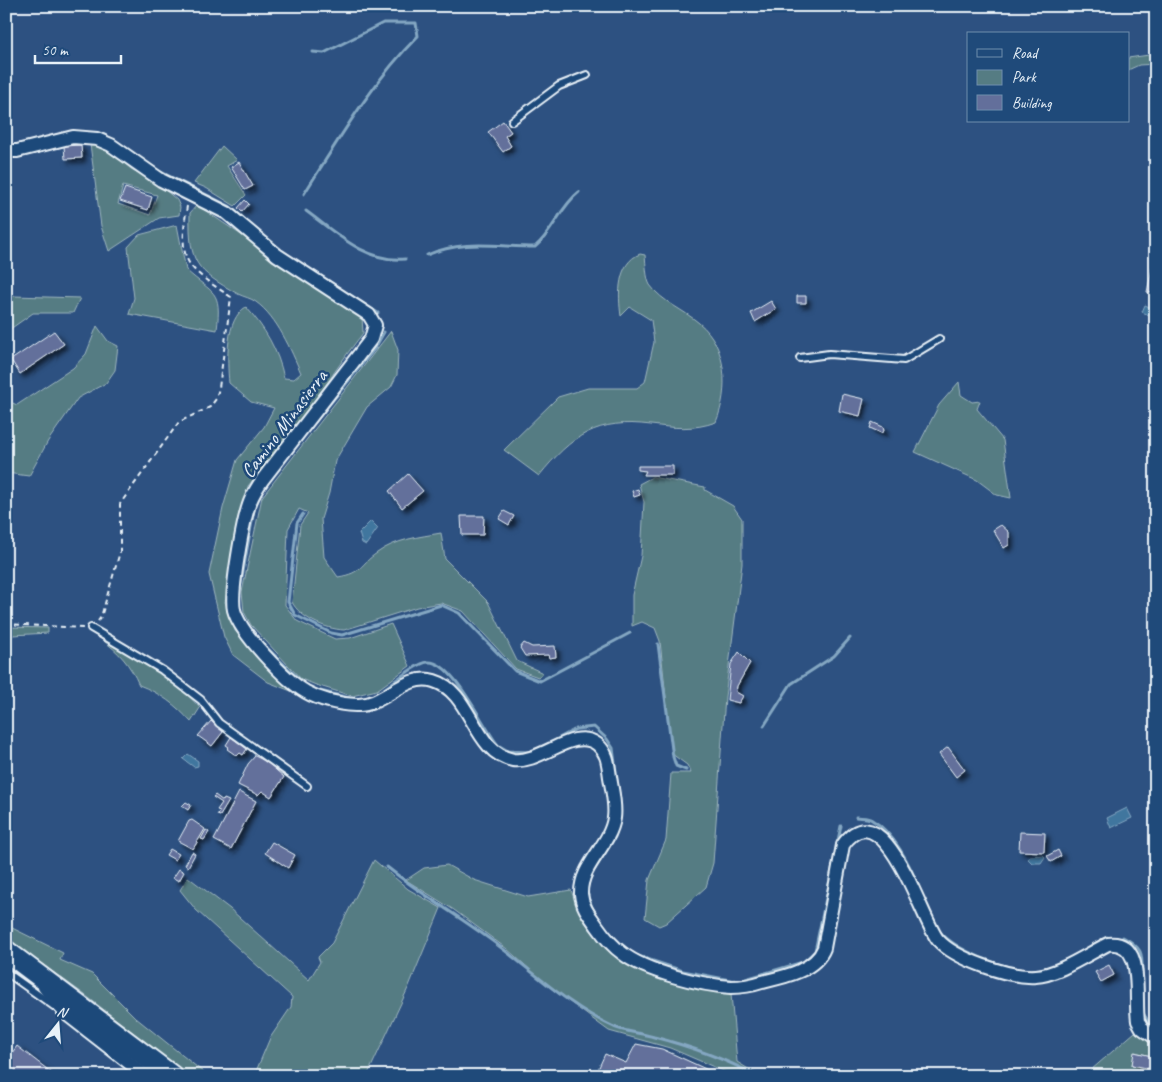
<svg xmlns="http://www.w3.org/2000/svg" width="1162" height="1082" font-family="Caveat,sans-serif">
  <style>
    .green { fill: #557c83; stroke: #9eb6be; fill-rule: evenodd }
    .water { fill: #41769e; stroke: #84a7c2 }
    .lines { fill: none; stroke-linecap: round; stroke-linejoin: round }
    .stream { stroke: #84a7c2; stroke-width: 3 }
    .building { fill: #636f9b; stroke: #e8f1f8; filter: url(#shadow) }
    .service-casing { stroke: #e8f1f8; stroke-width: 10 }
    .minor-casing { stroke: #e8f1f8; stroke-width: 16 }
    .trunk-casing { stroke: #e8f1f8; stroke-width: 24 }
    .path { stroke: #e8f1f8; stroke-width: 2; stroke-dasharray: 5 4; stroke-linecap: butt }
    .service { stroke: #1f4a7a; stroke-width: 6 }
    .minor { stroke: #1f4a7a; stroke-width: 12 }
    .trunk { stroke: #1f4a7a; stroke-width: 20 }
    .labels { text-anchor: middle; dominant-baseline: central; stroke-width: 5; stroke-linejoin: round; paint-order: stroke }
    .street-label { font-size: 20px; fill: #e8f1f8; stroke: #1f4a7a }
  </style>
  <defs>
    <filter id="shadow"><feDropShadow dx="4" dy="4" stdDeviation="2.5" flood-color="#0009"/></filter>
  </defs>
  <rect width="100%" height="100%" fill="#2d5181"/>
  <filter id="ink" filterUnits="userSpaceOnUse"><feTurbulence type="fractalNoise" baseFrequency=".02" numOctaves="2"/><feDisplacementMap in="SourceGraphic" scale="10" xChannelSelector="R" yChannelSelector="G"/><feConvolveMatrix kernelMatrix="1 2 1 2 8 2 1 2 1" color-interpolation-filters="sRGB"/></filter>
  <g filter="url(#ink)">
    <!-- green -->
    <path class="green" d="M1156,54V64L1139,65L1128,70V58Z
      M90,144L108,149L131,169L158,184L177,200L180,207L179,215L159,218L109,251L101,226ZM123,186L157,195L150,215L118,204Z
      M222,146L237,160L227,166L246,195L235,206L206,188L194,183Z
      M197,205L362,317L363,333L347,354L291,435L248,486L242,512L225,602L235,631L291,691L268,682L233,655L224,637L209,574L223,508L237,460L264,427L274,408L251,402L229,383C227,361 225,319 246,307C265,328 278,350 284,378L294,379L301,373C291,350 277,317 256,302C251,298 244,297 238,294C195,270 189,263 190,213Z
      M177,225L186,270C213,295 222,288 217,330L129,314L134,298L128,247L139,235Z
      M640,254L645,255C646,264 646,278 650,285C662,302 684,310 699,323C728,346 729,391 716,422C694,430 674,428 651,425C597,418 572,435 539,476L504,450L558,397L588,388H637L645,382L654,342L651,320L630,307L621,316C618,295 617,263 640,254Z
      M14,296L80,298L73,313H33L6,332V301Z
      M97,326L108,341L118,346L115,370L106,383L78,398L48,441L29,476L6,473V400L17,405L73,368L86,354Z
      M391,331L398,350L397,375L391,387L367,407L335,461L329,493L321,519L324,557L338,577C363,573 359,565 377,553C396,539 419,537 441,533L445,559L488,602L517,661L543,673L538,677L516,669L463,611L441,603L417,607L344,630C325,629 300,618 292,602L300,525L308,513L299,509L288,529L285,605L297,621L335,639L350,638L391,624L410,666L377,690L352,696L316,685L301,679L251,625L244,612L242,592L262,497Z
      M959,382L961,395L972,402L980,401L977,409L1003,440L1011,498L997,495L977,480L915,452L939,405Z
      M652,477L705,487V490L733,506L742,519V564L725,697L713,863L706,887L666,923L659,926L645,918L649,880L666,840L671,773H691L687,765L672,754L660,641L655,628L642,622L632,626V595L641,556L644,502L639,484Z
      M6,627L48,628V633L13,635L6,647Z
      M101,639C136,659 173,677 200,708L191,722C176,705 160,693 139,685C130,664 119,652 101,639Z
      M374,860L408,889L441,908L409,986L367,1076H254L270,1038L291,1007L292,997L196,910L180,890L188,877L230,909L309,980L320,962L318,957L332,943Z
      M447,865L474,880L528,897L571,890C598,972 659,977 731,994L737,1062L760,1076H735L670,1048L609,1031L552,989L507,949L454,910L406,880L424,868Z
      M6,925L63,953L60,960L92,974L136,1018L208,1076H189L85,995L6,938Z
      M1135,1032L1156,1046V1057L1135,1052L1132,1065L1156,1070V1076H1084Z"/>
    <!-- water -->
    <path class="water" d="M1145,305L1156,310V318L1142,312Z
      M371,521L378,528L366,545L362,543L359,533Z
      M188,754L198,761V766L194,767L183,759Z
      M1127,808L1132,818L1111,828L1107,818Z
      M1043,855L1045,857L1041,863H1032L1028,859L1030,856Z"/>
    <g class="lines">
      <!-- stream -->
      <path class="stream" d="M83,132L103,134L110,138
        M161,172L229,206L243,218
        M304,194C339,139 372,82 418,36L416,23H383L324,53L313,52
        M306,211C335,232 366,263 405,259
        M252,226L259,232
        M427,255C463,239 497,247 535,247C553,232 560,207 579,192
        M316,273L378,313
        M315,422L375,348L384,332
        M303,514L297,523L288,602L295,615L331,633L342,635L441,605L459,613L515,671L540,681L630,633
        M239,594L254,510L260,495
        M260,641L302,682
        M658,644L673,757L676,766L686,770
        M316,690L349,698
        M383,690C392,683 417,663 428,662C453,660 483,727 498,745L508,751L529,752
        M764,726L791,684L834,656L850,638
        M542,747L576,729L594,727L607,739L613,748L620,803
        M856,817C861,818 868,817 872,820C893,832 910,864 918,886
        M387,867C422,895 462,918 499,946C536,974 570,1007 614,1027C626,1032 641,1033 654,1037C689,1046 725,1059 757,1076
        M595,869L615,837L620,814
        M587,891C590,913 611,936 628,950
        M940,932C958,952 1015,975 1042,969C1065,964 1086,948 1107,937
        M1123,937C1145,949 1142,955 1142,979
        M635,955L683,971L735,981
        M742,980L803,962L815,951L841,826
        M1143,1013L1153,1029"/>
    </g>
    <!-- building -->
    <path class="building" d="M503,121L511,132L505,136L511,146L503,152L488,132Z
      M81,145L82,158L65,159L64,146Z
      M239,162L253,186L245,190L231,167Z
      M125,188L152,197L148,210L120,201Z
      M245,200L249,204L242,212L238,208Z
      M1153,264L1156,265V294L1147,292Z
      M797,296H806V303H797Z
      M771,301L776,309L755,322L751,313Z
      M54,331L64,344L20,374L11,360Z
      M842,394L864,399L860,416L839,411Z
      M872,422L883,427L884,431L881,433L870,428Z
      M638,466H673V475H644L646,471L638,470Z
      M408,474L423,491L402,508L389,491Z
      M638,489L640,495L634,497L632,491Z
      M504,511L514,516L509,525L499,519Z
      M461,516H484L483,535H462Z
      M1001,525L1009,532V545L1004,548L993,530Z
      M524,643L532,647L555,646L556,657L549,658L548,655L525,656L520,648Z
      M739,652L750,663L737,686L736,692L743,696L739,703L727,700L731,664Z
      M211,721L223,732L212,746L198,736Z
      M231,737L247,749L243,755L240,753L237,756L227,749L229,747L226,745Z
      M948,747L965,770L956,777L939,754Z
      M255,756L267,762L284,777L271,797L262,791L258,795L238,785L248,764Z
      M239,792L256,801L231,849L214,840Z
      M215,795L223,801L224,799L229,801L220,816L217,815L220,811L217,810L222,803L213,797Z
      M186,802L191,805L188,810L182,806Z
      M192,820L205,829L193,849L178,841L189,821Z
      M206,830L209,832L204,840L201,839Z
      M1020,832L1045,833L1044,852L1019,851Z
      M272,842L295,855L288,868L265,853Z
      M170,849L179,854L175,860L166,855Z
      M1058,850L1061,856L1051,862L1047,856Z
      M192,852L195,854L188,867L185,865Z
      M179,869L184,872L179,881L173,878Z
      M1109,965L1114,975L1101,982L1095,972Z
      M636,1044L662,1049L721,1076H595L605,1054L626,1063Z
      M17,1046L56,1076H6V1061Z
      M1134,1052L1156,1057V1070L1132,1065Z"/>
    <g class="lines">
      <!-- service casing -->
      <g class="service-casing">
        <path id="service" d="M512,121L559,86L587,75
          M800,358L829,354L904,360L939,339
          M91,628L162,670L201,700L219,723L307,786
          M6,972L58,1009"/>
      </g>
      <!-- minor casing -->
      <g class="minor-casing">
        <path id="minor" d="M6,151H17L73,137L97,139L111,145L161,180L227,213L277,255L369,315L375,325L371,339L263,479C258,486 253,494 250,502C243,520 230,593 234,610C240,633 285,680 306,692C320,700 340,704 356,705C384,707 405,672 434,681C472,692 473,753 513,760C540,764 574,726 597,744C608,753 608,764 610,777C612,790 616,805 614,818C610,846 580,865 581,894C582,907 590,916 597,926C604,936 612,946 622,953C646,972 701,985 731,987C741,987 753,985 762,982C784,977 815,971 824,948L843,845C884,786 922,922 938,940C955,959 1010,978 1036,976C1057,975 1088,954 1108,944C1146,940 1134,996 1138,1021L1142,1028L1156,1038
          M44,987L65,1013L146,1076"/>
      </g>
      <!-- trunk casing -->
      <g class="trunk-casing">
        <path id="trunk" d="M6,951L172,1076"/>
      </g>
      <!-- path -->
      <path class="path" d="M98,621L101,617L120,552V504L179,422L210,407L216,399L219,388L231,297C185,266 178,264 187,206
        M6,624L84,628"/>
      <!-- service -->
      <use href="#service" class="service"/>
      <!-- minor -->
      <use href="#minor" class="minor"/>
      <!-- trunk -->
      <use href="#trunk" class="trunk"/>
    </g>
  </g>
  <g class="labels">
    <!-- street labels -->
    <g class="street-label">
      <text transform="translate(284 424) rotate(-53)">Camino Minasierra</text>
    </g>
  </g>
  <!-- margin -->
  <rect width="1162" height="1082" fill="none" stroke="#1f4a7a" stroke-width="25"/>
  <rect x="12" y="12" width="1137" height="1057" fill="none" stroke="#e8f1f8" stroke-width="2" filter="url(#ink)"/>
  <!-- legend -->
  <rect x="967" y="32" width="162" height="90" fill="#1f4a7a" stroke="#6f8dac"/>
  <rect x="977" y="49" width="25" height="8" fill="#1f4a7a" stroke="#6f8dac"/>
  <text x="1012" y="58" font-size="15" fill="#e8f1f8">Road</text>
  <rect x="977" y="70" width="25" height="15" fill="#557c83" stroke="#6f8dac"/>
  <text x="1012" y="82" font-size="15" fill="#e8f1f8">Park</text>
  <rect x="977" y="95" width="25" height="15" fill="#636f9b" stroke="#6f8dac"/>
  <text x="1012" y="108" font-size="15" fill="#e8f1f8">Building</text>
  <!-- north arrow -->
  <g transform="translate(58 1024) rotate(17)" stroke="#1f4a7a" stroke-width="4" paint-order="stroke">
  <path d="M0-4L9 19L0 12L-9 19Z" fill="#e8f1f8"/>
  <text y="-8" font-size="14" font-weight="bold" text-anchor="middle" fill="#e8f1f8">N</text>
  </g>
  <!-- scale -->
  <path d="M35 55v8h86v-8" fill="none" stroke="#e8f1f8" stroke-width="2.5"/>
  <text x="42" y="55" font-size="15" fill="#e8f1f8" stroke="#1f4a7a" stroke-width="4" paint-order="stroke">50 m</text>
</svg>
